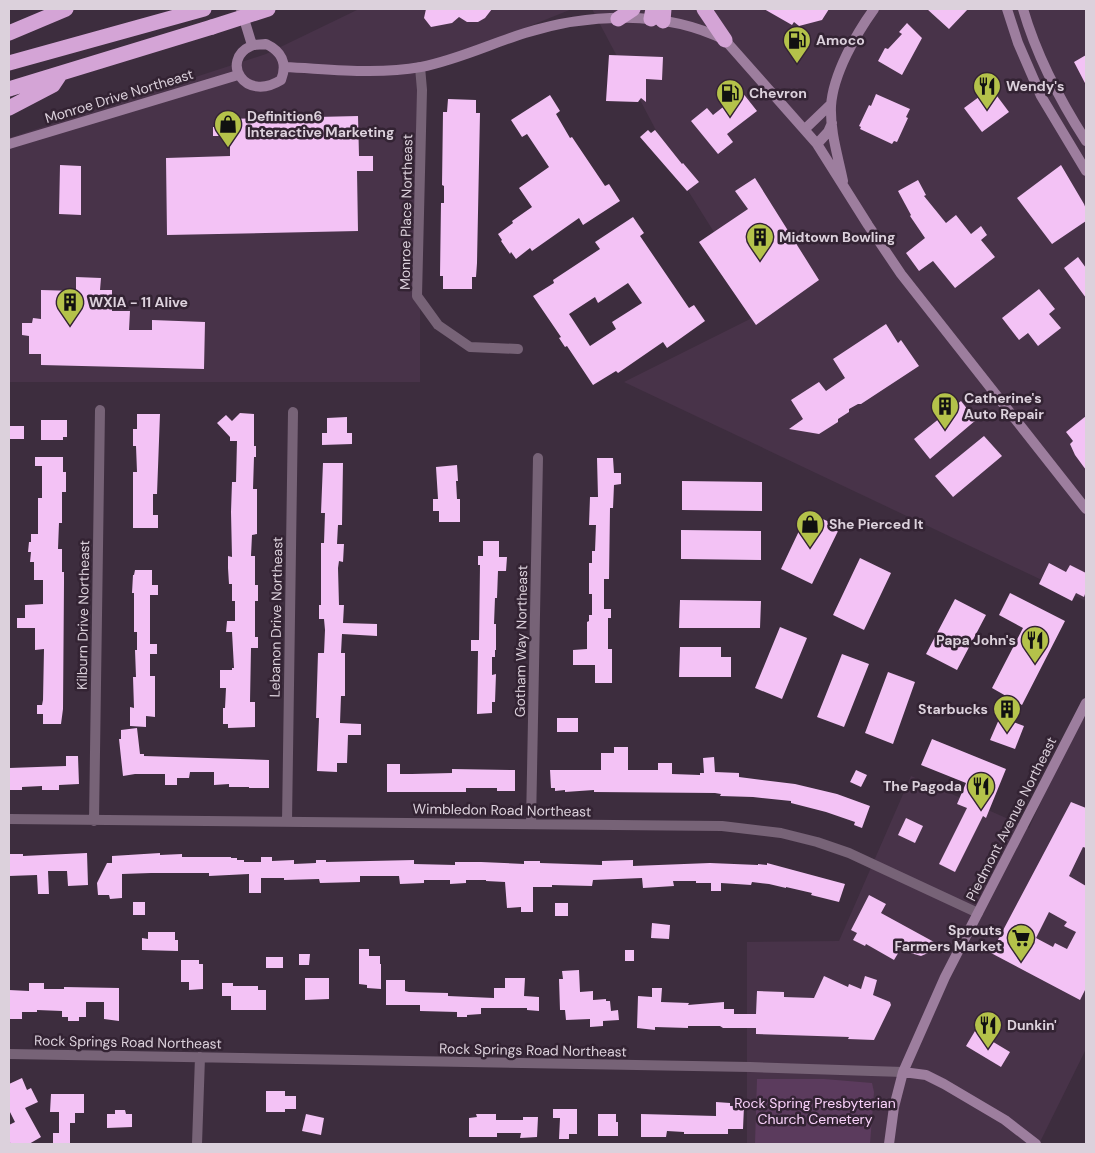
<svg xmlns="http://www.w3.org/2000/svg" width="1095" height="1153" font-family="'DM Sans',sans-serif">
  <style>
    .built { fill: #483349 }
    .green { fill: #5b3b5d }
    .building { fill: #f3c2f5; fill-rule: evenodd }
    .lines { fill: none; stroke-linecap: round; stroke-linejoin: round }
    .street { stroke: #776377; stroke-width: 10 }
    .secondary { stroke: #9d7e9e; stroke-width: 10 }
    .highway { stroke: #d4a4d6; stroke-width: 15 }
    .highway-bridge { stroke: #d4a4d6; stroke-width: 15 }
    .labels { text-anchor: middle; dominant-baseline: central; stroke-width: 5; stroke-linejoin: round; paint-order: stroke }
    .poi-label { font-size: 14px; font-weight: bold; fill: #dcd1dc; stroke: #332333; text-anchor: start }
    .street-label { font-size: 14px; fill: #dcd1dc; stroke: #332333 }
    .park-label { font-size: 14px; fill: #fad2fb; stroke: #332333 }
  </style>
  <rect width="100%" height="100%" fill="#3d2d3e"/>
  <!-- built -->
  <path class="built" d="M359,9H572L420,70V382H9V138L266,54Z
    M592,9H1086V601L624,382L764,312L687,189Z
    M1086,702V1049L1039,1144H747V942L839,941L911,776L1029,828Z"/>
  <!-- green -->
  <path class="green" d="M757,1079H824L872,1083L874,1092L870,1144H755Z"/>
  <!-- building -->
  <path class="building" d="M426,9H492L485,18L478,22H467L459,17L452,23L431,27L424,18Z
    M764,9H829L822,20L799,26L794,22L792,25Z
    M927,9H968L949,29Z
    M907,23L922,38L902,75L878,61L885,48L888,49L902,34L899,32Z
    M609,55L663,57L662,80L646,79V102L641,98L638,102L606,101Z
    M1086,55V85L1074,62Z
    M991,88L1009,112L982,132L964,108Z
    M742,92L757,111L727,134L733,142L718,154L691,121L707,108L713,115Z
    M876,94L910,109L906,117L908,118L897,142L894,141L892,144L860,129L861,127L859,126L869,105L871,106Z
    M550,95L560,111L556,114L570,138L572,137L605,186L609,184L620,201L583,225L579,218L532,251L530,248L516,259L511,252L510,254L501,241L502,240L498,234L513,223L512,221L532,207L519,188L549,167L527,134L522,137L511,120Z
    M448,99L476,100V113H480L477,263L476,277H472V289H443V276H440L441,203H444V186L442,185L443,112H447Z
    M358,116L359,156H373V171H357L358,231L167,235L166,158L230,156V136H213V127H230L229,119Z
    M648,130L651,133L655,130L682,164L683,163L699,182L687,191L640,137Z
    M60,165L81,166V215L59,214Z
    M1061,165L1084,204L1086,209V221L1052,244L1017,198Z
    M755,178L819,280L756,325L699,242L748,209L735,191Z
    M918,180L926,195L924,196L946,223L956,215L971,234L981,226L987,235L981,240L995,257L955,288L933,261L919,271L906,253L925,238L910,216L911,215L898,191Z
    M633,217L644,233L640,236L689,308L694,305L705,321L667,348L663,342L618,373L616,371L593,385L567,346L565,347L559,338L561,337L533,296L554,283L553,280L600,249L595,242ZM628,283L642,303L612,322L616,329L590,346L569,314L595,297L598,303Z
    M1078,257L1086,268V298L1064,268Z
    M76,277L101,278L100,290H112V311H130L129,330H152V320L205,322L204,369L41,365V354H29V336L22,335V323H32L33,318L41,319V290L76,291Z
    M1039,289L1055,309L1049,314L1061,328L1038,346L1028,333L1019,340L1002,318Z
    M886,324L898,343L901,340L919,366L861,404H858L849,409V412L838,419V422L819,434L789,429L803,419L791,400L819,382L826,391L845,378L833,359Z
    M961,401L976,420L930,459L914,439Z
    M240,413L254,414V446H256V457H254L253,489H257V534L252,535L251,556H255V585H258V601H255V637H258V648H251L250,702H255V727L228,728V724H223V708H225L226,688H220V670H232V668H234L232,632H226L227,621H235V601H232V584H229L228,568V556L232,557L231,512L232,482H236L237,441H230V437L217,423L226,415L232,421Z
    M137,414H160L157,494H153V515H158V528H133V472H137L136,446H133V429H137Z
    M1086,416V470L1075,455L1070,444L1073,441L1066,432Z
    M347,417V433H352V444L322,445V433H327V418Z
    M41,420H67V437H63V440H41Z
    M9,426H24V439H9Z
    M984,436L1002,456L953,497L935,476Z
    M35,457H63V472H66V492H62V523H59L58,549H62V572H64V583L63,709L61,724H43V714H37V705H42L43,700L44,649L35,650V628H17V618H25V605L43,604V580H34V562H30L31,552H28L29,542H31V534H38V498H42V466H35Z
    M597,458H613L614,473H621V484L614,485L613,508H610L609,579H604V609H611V618H608V649H612V683H595V665H573V650L587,649V622L589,621V615H592V594H589V563H592V551H595L596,525H589L590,497H598Z
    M323,463H343L342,525H338L337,544H344L343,562L339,561L338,568L339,605H344L343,623L377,624V636L342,634L341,653H345V696H341L340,723L361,724V735H348L347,763H337V772L317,771L319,718H316L318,653H324L325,630L324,619H319V605H321V543H324L325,513H321Z
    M457,465L458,481H456L457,499H460V522H439V511H433V499H438L436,467Z
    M682,481L762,482V511L682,510Z
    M808,512L840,527L812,584L781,569Z
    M681,530L761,531V560L681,559Z
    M483,541H499V557H507L506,571H498L497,598H495L494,624H496V650H495V657H492V675L496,674L495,702H492V713L477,714L478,651H471V640H479L480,565H478V556H483Z
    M860,558L891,573L864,630L833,615Z
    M1049,563L1066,572L1070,565L1086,573V591L1084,597L1076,593L1072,601L1039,584Z
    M135,570H152V585H158V595H150V644H157V654H150V676H155V717L146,716V727L130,726V707L134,708L133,677H136L135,650H137V632H134V593H132L133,575H134Z
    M1010,593L1065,621L1022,705L992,688L1023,628L999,615Z
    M955,599L986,615L957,670L926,654Z
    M680,600L761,601L760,628H679Z
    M780,627L807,638L782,699L755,688Z
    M680,647H721V657H731V677H679Z
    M842,654L869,664L844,727L817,717Z
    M888,672L915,682L893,744L865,733Z
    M1000,717L1024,726L1015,749L990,740Z
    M557,718H578V732H557Z
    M137,728L140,754H144V756L269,760V788H249V787H229V784L214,785V772H190L189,778H177V785H165V774H135L123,776L119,739H121V730Z
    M932,739L1006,769L986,818L983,816L955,872L939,864L967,808L957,804L966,783L921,765Z
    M614,747H628V770H658V763H672V774L700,775V773H704L703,758L714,757L715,772L739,773V777L795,784L837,794L870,806L862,828L854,825L855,822L826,812L791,803V801L753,797L720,796L721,794L715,793L594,792V790L565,792V790L555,791V788H551L550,770H601V753H614Z
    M66,756H78L79,784L59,785V790H42V786L22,787V790H9V768L66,766Z
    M387,764H400V774H412L452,773V769L515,770V791H497V788H466V792H387Z
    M856,770L867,775L861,787L850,782Z
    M1071,802L1086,808V848L1083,847L1069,876L1086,886V988L1080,1000L991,953ZM1049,912L1067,922L1064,926L1076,932L1067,949L1055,943L1053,947L1036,938Z
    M906,818L923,826L915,843L898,835Z
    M87,853L88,885L68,886L67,871H48L49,894H38L37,875L9,876V854H23V856Z
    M160,853V855L182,854V857H231V858H237V860H244V862H261V857H272V861L294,860V864L316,863V860H326V862L414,860V864L455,865V862H481L524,864V861H540V863L602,865V861L633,860V866L710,863L758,865V864L767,865V863L845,884L839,902L811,895L812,893L786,887V888L769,884L752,882L751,885L721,883V891H711V883H696V881H673L674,886L643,888L642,878L593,880L592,886L552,885V887H533V912H521V907L507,908L505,882L486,881V880H466V883L450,884V880H424V883L400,884L399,876H360V882L320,883L319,879L284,880V878H261V893H249V874L209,876V873H151L122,874V898L110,899L109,895H98L97,883L107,863H112V856Z
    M869,895L886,904L881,913L934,942L928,953L921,956L900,950L894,960L866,944L865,946L853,940L857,933L851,930Z
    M133,902H145V915H133Z
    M555,903H568V916H555Z
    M652,923L670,925L669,939L651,938Z
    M148,932H175V940H178V951L142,950V938L148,939Z
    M359,949H369V956H380V964H381V989L367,988V985L359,984Z
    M625,950H634V961H625Z
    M299,954H310L309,965H299Z
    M266,957H283V968H266Z
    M181,960H199V964H203V989L189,990V982H181Z
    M579,970L580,992L593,991V1000L606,999V1001H610L611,1011L618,1010L619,1020L603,1021V1026L590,1027V1019L566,1020L565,1010H560L559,979H563L562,971Z
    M824,976L848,987L849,984L861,989L865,976L877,980L873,995L890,1002L891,1005L874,1040L848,1039L849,1037L756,1034V1028H723L720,1026H688V1028L655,1027V1030L637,1028L638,996L652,997V988H662L661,1002L689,1003L688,1005L724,1002V1009H734V1014H756L757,991L784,992V997L814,998Z
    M305,978H329V999L305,1000Z
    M505,978H525L524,996L539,997V1011L527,1010V1008H481V1014L467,1015V1017H457V1012L420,1011V1005H386V980H405V991L409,992L448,993V996L494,998V988H505Z
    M29,983H44V989H64V987L119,988V1021L104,1019V1002H86V1017H79V1021H68V1017H62V1011L37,1010V1012H22V1019H9V990L29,991Z
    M222,983H233V986H258V990H266V1010H231V996H222Z
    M975,1031L1010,1052L1001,1067L966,1046Z
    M22,1078L27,1090L31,1088L38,1102L25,1108L41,1137L29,1144H11L9,1141V1125L15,1122L9,1110V1084Z
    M266,1091H285V1096H296V1109H285V1112H266Z
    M51,1094H84V1113H75V1123H70V1144H53V1133H59V1112H50Z
    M716,1102L730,1103V1106H744L743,1129H728V1134H684V1132L667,1131L666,1137H641V1114L716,1116Z
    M553,1109H577V1134H569V1139H559L560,1118H553Z
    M115,1110H125L126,1114H132V1127L107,1128V1114H115Z
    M306,1114L324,1118L321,1135L302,1131Z
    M476,1114H496V1120H523V1117H538L537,1137L520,1138L521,1133H497V1137H469V1118L477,1117Z
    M598,1114H616V1122H618V1136H598Z"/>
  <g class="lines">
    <!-- street -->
    <path class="street" d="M420,67L422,90L417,296L438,325L470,347L518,349
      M9,819L722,826L781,833L817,842L849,853L978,913
      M94,821L100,410
      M287,822L293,412
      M531,824L538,458
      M9,1054L750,1067L903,1072
      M197,1144L200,1057"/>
    <!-- secondary -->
    <path class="secondary" d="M241,9L252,45
      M1007,9L1018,43L1041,96L1086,171
      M1023,9C1037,57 1059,99 1086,141
      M266,44C281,51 288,63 281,80C244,103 220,60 251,46C255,44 261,45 266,44Z
      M285,67C329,69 376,75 421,67C457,60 490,44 525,33C589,13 665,10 725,40L817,144L868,225L901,274L1086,509
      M805,129L831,104
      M9,144L238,75
      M817,144L828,132L832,123
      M843,181C838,156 830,132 831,106C833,74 856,34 874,9
      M903,1072L926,1075L944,1084L1005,1120L1036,1144
      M889,1144L894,1107L903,1072L945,977L1086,703"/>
    <!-- highway -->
    <path class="highway" d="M704,9L725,40
      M618,19L633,9
      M651,19L653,9
      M663,21L664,9
      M9,33L66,9
      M9,63L204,9
      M9,89L212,27
      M9,108L53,85L59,76"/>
    <!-- highway-bridge -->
    <path class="highway-bridge" d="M212,27L268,9"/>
  </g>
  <!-- icons -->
  <defs>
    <g id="fuel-pin" transform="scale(1.4375)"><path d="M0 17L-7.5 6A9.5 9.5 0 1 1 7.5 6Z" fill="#b4c24a" stroke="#332333"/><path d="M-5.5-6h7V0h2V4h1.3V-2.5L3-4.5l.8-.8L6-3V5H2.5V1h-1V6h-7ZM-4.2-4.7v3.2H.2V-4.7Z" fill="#111"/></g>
    <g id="restaurant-pin" transform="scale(1.4375)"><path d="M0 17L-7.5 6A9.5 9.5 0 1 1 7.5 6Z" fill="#b4c24a" stroke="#332333"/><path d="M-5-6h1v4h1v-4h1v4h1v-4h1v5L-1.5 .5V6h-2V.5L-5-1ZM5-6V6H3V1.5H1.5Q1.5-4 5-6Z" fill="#111"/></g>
    <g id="shop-pin" transform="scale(1.4375)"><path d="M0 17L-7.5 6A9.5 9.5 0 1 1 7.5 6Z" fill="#b4c24a" stroke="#332333"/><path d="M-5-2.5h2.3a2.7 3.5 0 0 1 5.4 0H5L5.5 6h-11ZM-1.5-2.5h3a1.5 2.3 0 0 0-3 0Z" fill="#111"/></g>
    <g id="building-pin" transform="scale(1.4375)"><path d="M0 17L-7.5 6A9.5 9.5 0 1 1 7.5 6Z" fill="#b4c24a" stroke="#332333"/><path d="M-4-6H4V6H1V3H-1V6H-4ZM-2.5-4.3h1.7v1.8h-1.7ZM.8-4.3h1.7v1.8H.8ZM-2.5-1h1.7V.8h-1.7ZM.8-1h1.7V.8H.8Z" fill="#111"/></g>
    <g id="supermarket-pin" transform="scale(1.4375)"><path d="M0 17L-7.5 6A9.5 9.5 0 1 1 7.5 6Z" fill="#b4c24a" stroke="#332333"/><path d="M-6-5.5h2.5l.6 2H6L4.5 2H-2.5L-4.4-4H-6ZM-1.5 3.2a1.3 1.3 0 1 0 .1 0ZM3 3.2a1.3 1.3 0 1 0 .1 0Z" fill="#111"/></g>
  </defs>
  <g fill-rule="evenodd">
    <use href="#fuel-pin" x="797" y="40"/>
    <use href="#restaurant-pin" x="987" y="86"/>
    <use href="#fuel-pin" x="730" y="93"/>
    <use href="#shop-pin" x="228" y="124"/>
    <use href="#building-pin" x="760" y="237"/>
    <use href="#building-pin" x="70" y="302"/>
    <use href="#building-pin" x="945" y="406"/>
    <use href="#shop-pin" x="810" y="524"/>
    <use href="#restaurant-pin" x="1035" y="640"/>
    <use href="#building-pin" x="1007" y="709"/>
    <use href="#restaurant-pin" x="981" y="786"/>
    <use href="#supermarket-pin" x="1021" y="938"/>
    <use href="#restaurant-pin" x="988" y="1025"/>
  </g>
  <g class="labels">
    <!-- poi labels -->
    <g class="poi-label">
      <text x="816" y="40">Amoco</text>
      <text x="1006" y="86">Wendy's</text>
      <text x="749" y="93">Chevron</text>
      <text x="247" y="116">Definition6<tspan x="247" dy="16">Interactive Marketing</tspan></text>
      <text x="779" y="237">Midtown Bowling</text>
      <text x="89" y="302">WXIA - 11 Alive</text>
      <text x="964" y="398">Catherine's<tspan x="964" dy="16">Auto Repair</tspan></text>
      <text x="829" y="524">She Pierced It</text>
      <text x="1016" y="640" text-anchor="end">Papa John's</text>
      <text x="988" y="709" text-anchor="end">Starbucks</text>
      <text x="962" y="786" text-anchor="end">The Pagoda</text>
      <text x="1002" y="930" text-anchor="end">Sprouts<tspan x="1002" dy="16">Farmers Market</tspan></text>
      <text x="1007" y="1025">Dunkin'</text>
    </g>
    <!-- street labels -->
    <g class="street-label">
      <text transform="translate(119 96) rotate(-17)">Monroe Drive Northeast</text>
      <text transform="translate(406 212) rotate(-89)">Monroe Place Northeast</text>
      <text transform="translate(83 615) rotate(-89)">Kilburn Drive Northeast</text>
      <text transform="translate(276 617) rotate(-89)">Lebanon Drive Northeast</text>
      <text transform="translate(521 641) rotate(-89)">Gotham Way Northeast</text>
      <text transform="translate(502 810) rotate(1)">Wimbledon Road Northeast</text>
      <text transform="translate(1011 819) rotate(-63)">Piedmont Avenue Northeast</text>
      <text transform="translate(128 1042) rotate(1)">Rock Springs Road Northeast</text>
      <text transform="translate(533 1050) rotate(1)">Rock Springs Road Northeast</text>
    </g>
    <!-- park labels -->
    <g class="park-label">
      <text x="815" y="1103">Rock Spring Presbyterian<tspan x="815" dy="16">Church Cemetery</tspan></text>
    </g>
  </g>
  <!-- border -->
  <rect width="1095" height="1153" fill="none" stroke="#dcd1dc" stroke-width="20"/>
</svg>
